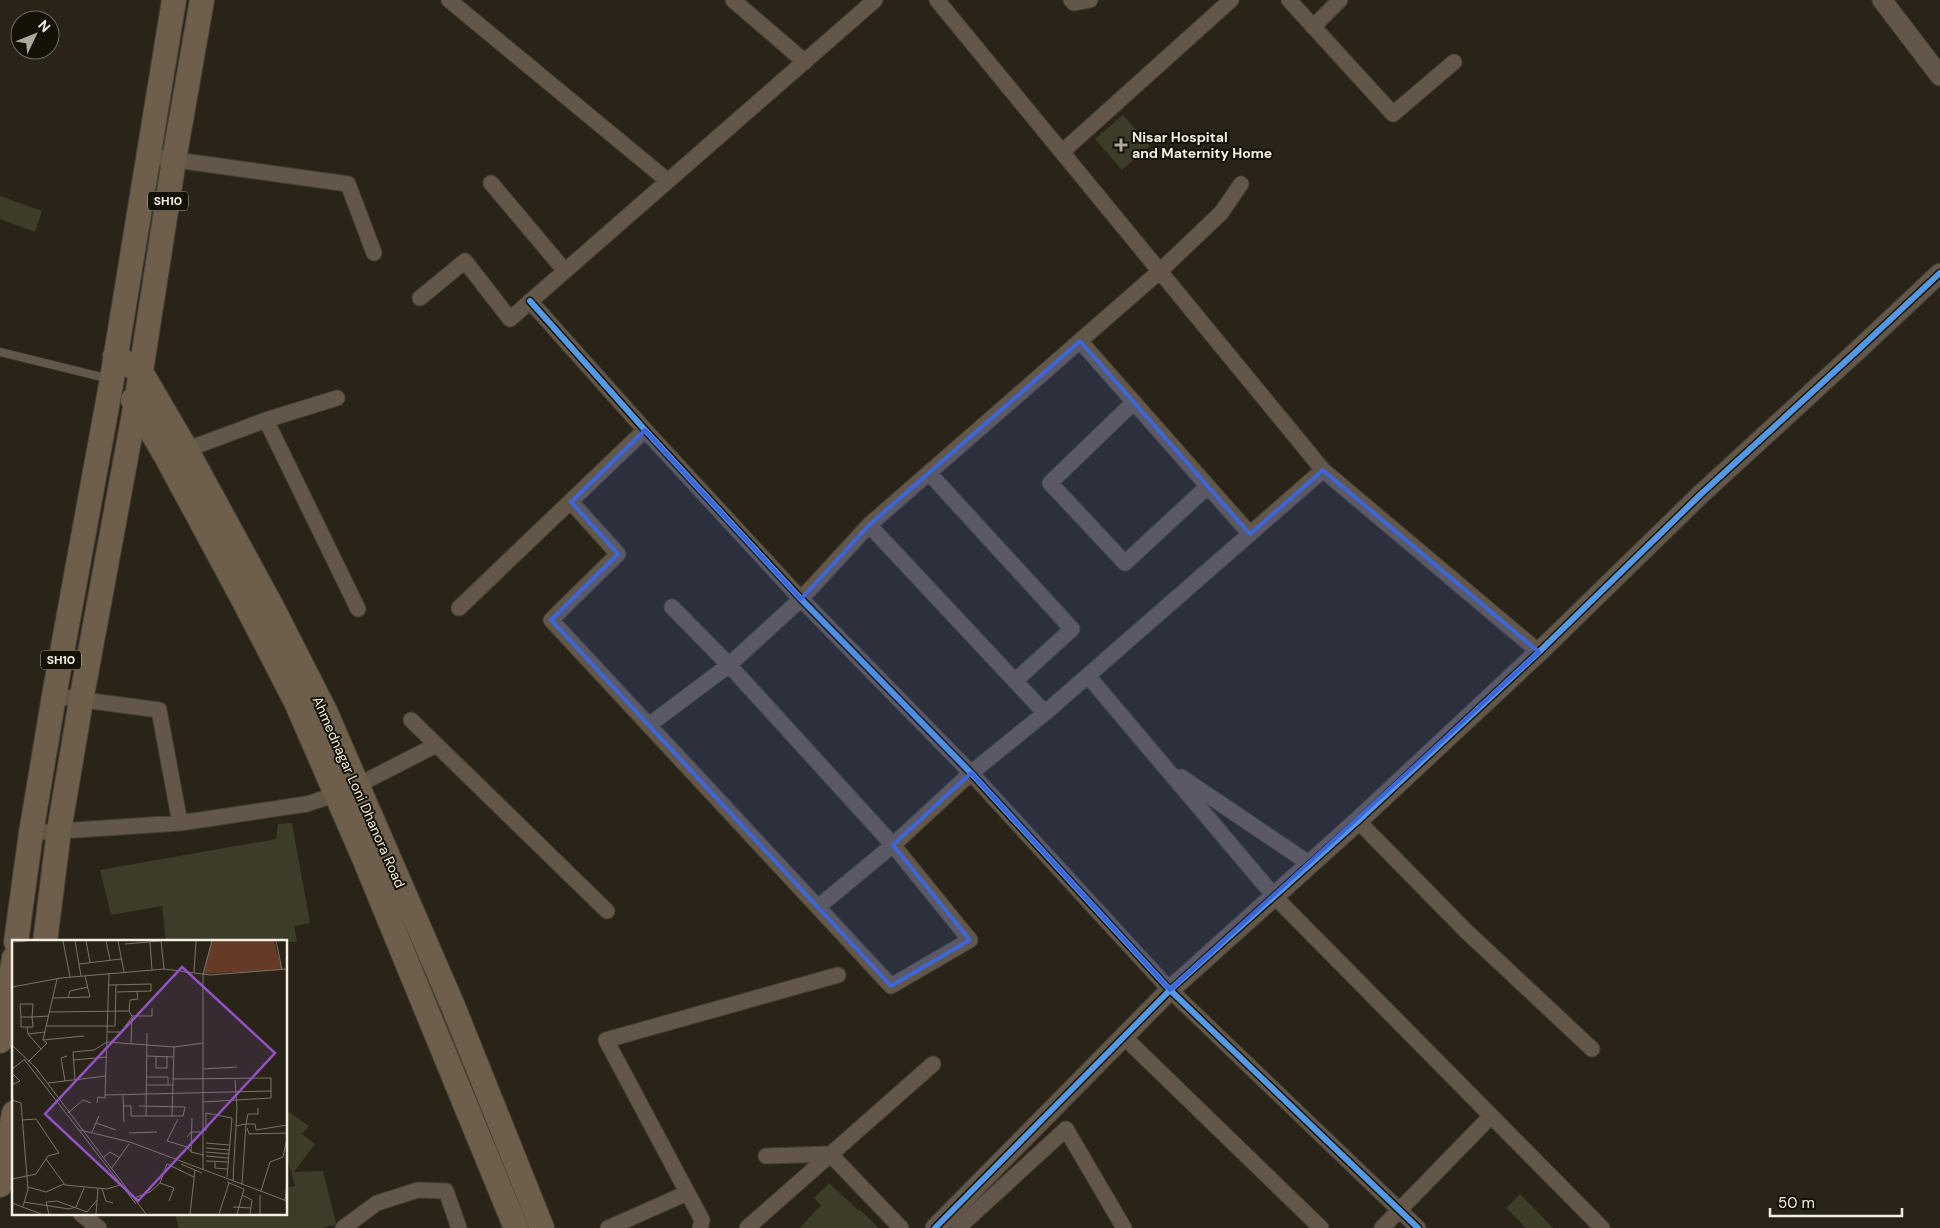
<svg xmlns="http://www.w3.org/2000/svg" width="1940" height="1228" font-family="'DM Sans',sans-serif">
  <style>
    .building { fill: #3d3c29 }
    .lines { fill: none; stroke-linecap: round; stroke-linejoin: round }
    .service-casing { stroke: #444035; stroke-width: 9 }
    .minor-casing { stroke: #444035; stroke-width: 17 }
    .tertiary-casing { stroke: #444035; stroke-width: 21 }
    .primary-casing { stroke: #444035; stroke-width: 26 }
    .service { stroke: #635749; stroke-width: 8 }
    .minor { stroke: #635749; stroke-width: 15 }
    .tertiary { stroke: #635749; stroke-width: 19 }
    .primary { stroke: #6d5f4c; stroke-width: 24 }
    .cycleway-casing { stroke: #141107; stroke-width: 9 }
    .cycleway { stroke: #5399e6; stroke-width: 6 }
    .marked { fill: #3d66d9; fill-opacity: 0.2; stroke: #3d66d9; stroke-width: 4; stroke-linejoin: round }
    .poi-dot { fill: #ada89a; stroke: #141107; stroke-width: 2 }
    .labels { text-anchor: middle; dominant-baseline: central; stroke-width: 4; stroke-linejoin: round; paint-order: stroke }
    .shield { fill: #141107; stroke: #b1aca0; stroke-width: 1 }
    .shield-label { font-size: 12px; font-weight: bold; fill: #f4efe1 }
    .poi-label { font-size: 14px; font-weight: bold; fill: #f4efe1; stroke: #141107; text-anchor: start }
    .street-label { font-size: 14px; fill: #f4efe1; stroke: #141107 }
    .inset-road { fill: none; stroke: #7a7568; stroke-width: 1 }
    .view { fill: #9353c6; fill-opacity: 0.15; stroke: #9353c6; stroke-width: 2.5 }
    .inset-edge { fill: none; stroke: #f4efe1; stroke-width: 2.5 }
  </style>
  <rect width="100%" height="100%" fill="#292417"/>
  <!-- building -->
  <path class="building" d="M1123,115L1150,146L1122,170L1095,139Z
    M0,196L42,211L35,232L0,219Z
    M292,823L310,923L294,926L297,942H166L162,906L111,915L100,870L276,839L278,824Z
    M286,1110L309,1126L302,1134L315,1144L294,1172L323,1171L336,1223L334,1225L321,1228H179L175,1214H286V1188L295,1186L286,1154Z
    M829,1183L859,1211L860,1210L879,1228H800L821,1205L814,1198Z
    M1520,1194L1553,1228H1526L1506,1208Z"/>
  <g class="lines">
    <!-- service casing -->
    <g class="service-casing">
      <path id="service" d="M0,352L110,379"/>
    </g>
    <!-- minor casing -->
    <g class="minor-casing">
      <path id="minor" d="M449,0L668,181
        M733,0L805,62
        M937,0L1323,470L1539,652
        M1071,0L1074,3L1090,0
        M1289,0L1393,114L1454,62
        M1313,27L1340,0
        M1062,152L1231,0
        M147,156L348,184L374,253
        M491,183L565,271
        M420,298L465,261L510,319L875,0
        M530,301L645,430L801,599L971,773L1170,990L1418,1228
        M1080,341L1250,534
        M1134,402L1050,483L1125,563L1208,486
        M266,420L358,609
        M180,452L266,420L337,398
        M929,473L1072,629L1015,681
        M571,502L618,554L551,620L891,986L970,940L893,845L729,665L672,607
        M869,525L1045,713
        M459,608L645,430
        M1088,676L1275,897L1602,1228
        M54,696L159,710L180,823
        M411,720L607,911
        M649,725L729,665L801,599L869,525L1160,271L1221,213L1241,184
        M1181,777L1310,864
        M358,785L436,745
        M1358,821L1466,931L1592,1049
        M31,833L180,823L307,804L337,794
        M818,907L893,845L971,773L1045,713L1323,470
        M1124,1037L1321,1228
        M766,1156L830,1154L901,1228
        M81,1214L99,1228
        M343,1228L377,1203L418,1190L446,1191L459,1228
        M608,1228L687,1193
        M700,1228L702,1220L606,1040L838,975
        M747,1228L933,1064
        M958,1228L1066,1129L1124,1228
        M1382,1228L1491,1116"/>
    </g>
    <!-- tertiary casing -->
    <g class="tertiary-casing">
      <path id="tertiary" d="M1882,0L1940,76
        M935,1228L1170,990L1358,821L1539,652L1700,495L1858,350L1940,273"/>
    </g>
    <!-- primary casing -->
    <g class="primary-casing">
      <path id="primary" d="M115,356L141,372L186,449L271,605L326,713L453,1006L542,1228
        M133,400L167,458L243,599L296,702L364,858L516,1228
        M16,942L31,833L54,696L112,379L174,0
        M45,942L59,831L81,701L136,403L174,160L202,0
        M0,1041L14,958
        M0,1185L14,1113"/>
    </g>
    <!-- service -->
    <use href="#service" class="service"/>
    <!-- minor -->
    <use href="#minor" class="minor"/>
    <!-- tertiary -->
    <use href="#tertiary" class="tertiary"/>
    <!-- primary -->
    <use href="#primary" class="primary"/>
    <!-- cycleway casing -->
    <g class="cycleway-casing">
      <path id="cycleway" d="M530,301L645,430L801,599L971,773L1170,990L1418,1228
        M935,1228L1170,990L1358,821L1539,652L1700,495L1858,350L1940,273"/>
    </g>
    <!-- cycleway -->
    <use href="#cycleway" class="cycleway"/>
  </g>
  <!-- marked area -->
  <path class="marked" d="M1080,341L1250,534L1323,470L1539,652L1170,990L971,773L893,845L970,940L891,986L551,620L618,554L571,502L645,430L801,599L869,525Z"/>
  <!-- markers -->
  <path class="poi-dot" d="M1118.5 137.5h5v5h5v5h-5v5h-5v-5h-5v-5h5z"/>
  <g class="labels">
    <!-- shield labels -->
    <g class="shield">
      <rect x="148" y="191.5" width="40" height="19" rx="4"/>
      <rect x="41" y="650.5" width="40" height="19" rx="4"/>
    </g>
    <g class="shield-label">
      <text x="168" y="201">SH10</text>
      <text x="61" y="660">SH10</text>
    </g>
    <!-- poi labels -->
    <g class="poi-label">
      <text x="1132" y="137">Nisar Hospital<tspan x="1132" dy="16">and Maternity Home</tspan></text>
    </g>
    <!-- street labels -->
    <g class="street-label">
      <text transform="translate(359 792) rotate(66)">Ahmednagar Loni Dhanora Road</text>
    </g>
  </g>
  <!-- overview -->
  <g transform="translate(12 940)">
    <rect width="275" height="275" fill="#292417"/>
    <path d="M199,1H262L270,30L191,34Z" fill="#653b27"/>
    <path class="inset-road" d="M51,1L58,37M63,1L69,36M74,1L78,22M94,1L98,20M106,1L112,32M149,1L152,29M264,1L270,30M0,2L15,1M138,2L140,30M113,4L149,1M67,24L109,19M182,32L184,1M97,45L139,44V51L105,52M0,47L49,38L152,29L198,35L275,29M41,58L78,57L73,36M56,58L58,51L76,47M117,71L118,60L126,59L125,52M37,72L117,71L120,76M9,77L8,64H21L20,77L21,87H9V77H20L37,76M34,86H103L104,45M15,87L16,94L29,109M95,92H109L120,77M16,94L33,92M31,100L72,96M119,104L120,76H140V68M0,105L24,128L134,274M135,116L161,117M144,116V128H155V116M12,119L124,264M62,120L95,117M16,122L35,103L31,100L45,39M0,129L13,119M191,129L225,127M0,133L8,141L0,145M134,137H156V145M161,139L259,138V158L191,162M63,140L61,112L82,110L95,102L162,107L191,103M53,141L49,118L55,116M36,143L94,136M134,145H161M93,155L259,151M111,155L112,182M0,160L9,163L16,249L11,266M85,163L86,157L93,158L97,33M111,166H119V176H171L173,167L127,166M246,168V174H236L234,184H243L244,190L275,185M56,173L71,160L79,163M134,176L135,93M160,176L162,107M180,178L179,212L192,215M166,179L155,201L175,207L179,212M84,183L104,190M224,186L234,184L230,244M235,188L237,194L275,193M68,190L118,202L275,261M194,191V173L220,178L215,237M80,192L87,176M117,193L145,192M175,197L179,192H192M194,203L217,205M194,208L217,210M194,212L217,214M194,216L216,218M91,218L98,212L108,218M34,219L53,245L95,249L108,245M194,221L216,222M203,222V228L215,229M169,224L190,233M99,229L117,204M191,230V34L200,1M0,239L24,234L36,216L47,213L24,179L10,180M221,240L225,168L223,140M215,242L232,249M148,243L162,248L157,261M16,247L34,252L52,244M90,249L94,261L101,263M249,251L258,222L271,217L275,198M230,255L240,260L238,274M122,258L138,252L148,243L155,224L182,237M273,261L275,242M12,262L57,269L64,267L72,248M0,263L29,274M221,267L239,268M37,274L34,262L45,261L75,272L85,260M84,274L86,248M178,274L183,230M207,274L217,243M225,274L232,249M248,274V255"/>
    <path class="view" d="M170,27L263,113L126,261L33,174Z"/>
    <rect width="275" height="275" class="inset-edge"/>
  </g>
  <!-- north arrow -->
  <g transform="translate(35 35) rotate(47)"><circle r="24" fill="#141107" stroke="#6e6a5e"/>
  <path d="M0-4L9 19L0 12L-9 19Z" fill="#ada89a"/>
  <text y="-8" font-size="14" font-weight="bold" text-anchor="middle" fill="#f4efe1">N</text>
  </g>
  <!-- scale -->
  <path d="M1770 1208v8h132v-8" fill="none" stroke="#f4efe1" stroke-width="2.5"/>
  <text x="1778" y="1208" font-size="15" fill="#f4efe1" stroke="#141107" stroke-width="4" paint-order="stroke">50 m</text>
</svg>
